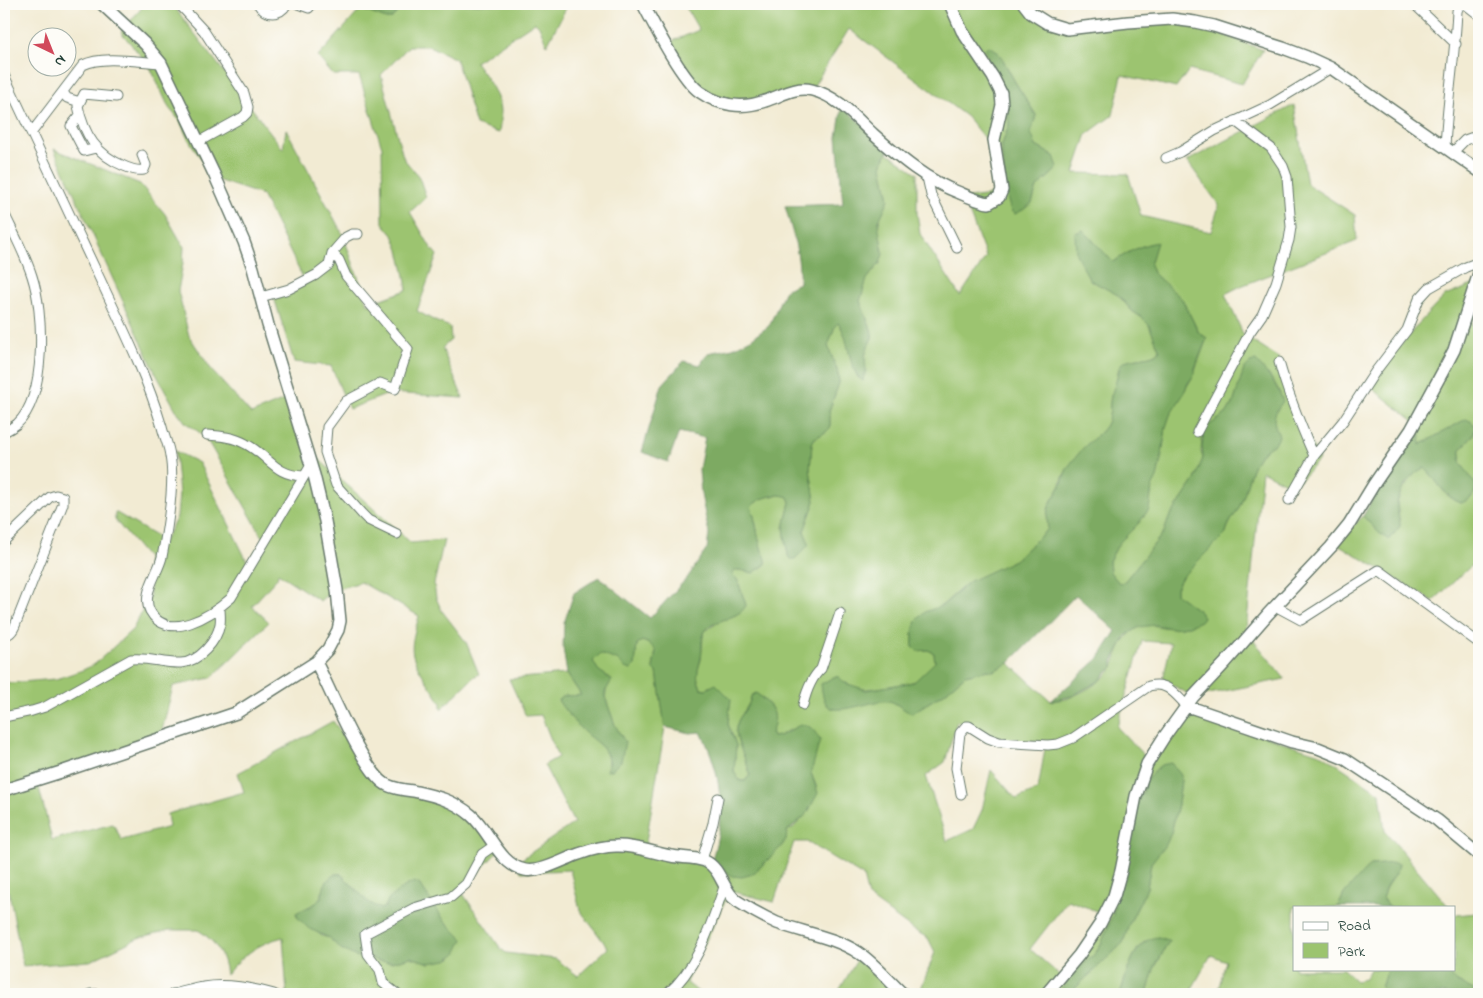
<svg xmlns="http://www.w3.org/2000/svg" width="1483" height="998" font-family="'Indie Flower',sans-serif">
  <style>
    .green { fill: #9cc46f; stroke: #5e8052; fill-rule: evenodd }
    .forest { fill: #7daa62; stroke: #4e744b }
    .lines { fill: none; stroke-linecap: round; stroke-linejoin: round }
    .street-casing { stroke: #697a6c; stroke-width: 11 }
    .secondary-casing { stroke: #697a6c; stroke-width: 14 }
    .street { stroke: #fff; stroke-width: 9 }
    .secondary { stroke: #fff; stroke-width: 11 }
  </style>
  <rect width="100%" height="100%" fill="#fdfcf7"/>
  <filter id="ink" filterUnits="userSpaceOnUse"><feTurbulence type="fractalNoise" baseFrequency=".02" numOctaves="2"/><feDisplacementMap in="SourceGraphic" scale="10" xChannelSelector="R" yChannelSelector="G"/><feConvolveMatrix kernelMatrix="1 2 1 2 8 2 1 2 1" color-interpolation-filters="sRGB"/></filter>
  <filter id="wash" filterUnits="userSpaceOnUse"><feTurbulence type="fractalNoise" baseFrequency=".0096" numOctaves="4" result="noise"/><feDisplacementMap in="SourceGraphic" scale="20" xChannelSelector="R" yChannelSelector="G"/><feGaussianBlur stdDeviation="1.12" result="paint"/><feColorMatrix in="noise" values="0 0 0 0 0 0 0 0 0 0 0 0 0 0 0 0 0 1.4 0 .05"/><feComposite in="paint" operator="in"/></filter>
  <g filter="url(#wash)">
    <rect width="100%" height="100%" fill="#f2ebd3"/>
    <!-- green -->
    <path class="green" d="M145,4H172L283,149L286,129L342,233L368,304L407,290L405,276L399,250L393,235L383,223L382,147L359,75H333L318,57L361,9L386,19H390L405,4H568L547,45L539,26L535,22L475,62C494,88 504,100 499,133L476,125L456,59L429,46H409L381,75L402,153L404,159L419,177L426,197L410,212L431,248L437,255L417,311L435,321L450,327L451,340L442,348L463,398L391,393L349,409L331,366L294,362L272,291L306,284L262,195L214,179L187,137L180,121L169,108L150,67L121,32Z
      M684,4H1025L1036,13L1062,24L1191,22L1263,50L1242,84L1189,70L1176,88L1122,75L1113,115L1087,134L1074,173L1128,174L1141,216L1211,232L1219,205L1187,161L1294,105L1307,184L1355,215L1357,241L1241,286L1225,294L1244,336L1280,359L1289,396L1319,460L1293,487L1262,471L1246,631L1285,679L1194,697L1163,680L1171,643L1142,641L1117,727L1151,763L1194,713L1323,755L1380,793L1385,831L1449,907H1388C1374,891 1396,880 1399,864L1371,865L1344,894L1338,907H1294V969H1343L1356,981L1365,979L1370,969H1387L1381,988L1388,994H1217L1226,961L1211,955L1189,994H1147L1154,969L1169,941L1158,937C1154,939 1146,940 1143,943C1131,953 1125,979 1120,994H1069L1123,943L1129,924L1147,888L1151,863L1171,833L1178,804L1181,780L1161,765C1156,769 1147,777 1145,783C1143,789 1144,793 1139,798L1115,898L1113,915L1106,935L1095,954L1072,974L1058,994H919L935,952L928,938L912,929L868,897L863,876L807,842H794L774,902L730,891L686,982L701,994H287L283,937C259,943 241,956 226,975C224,955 215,940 198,930H169L138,938L90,961L23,966L9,892H4V680L10,683L56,679L83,670L95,664L133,629L150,595L147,558L115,520V512L164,541L177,517L179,494L175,451L199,463L247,561L265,541L210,445L199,432L186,423L176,410L155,372L54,149L140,184L165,214L184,247L183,263L178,291L189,336L213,372L251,414L289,398L312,453L411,543L444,540L434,584L436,598L442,611L466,642L479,674L475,676L441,709V703C434,691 416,668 413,655C410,643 416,628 419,616L361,582L331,591L320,601L278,573L277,578L252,606L269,622L211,678L173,686L161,735L38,784L52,840L113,824L122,840L169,827L167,814L244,792L238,773L333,721L346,739L383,781L417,797L456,811L484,829L500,849L461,891L501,949L506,953L556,959L578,976L608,948L580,910L570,870L521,872L519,861L574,823L544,765L558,757L541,715L526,716L509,679L567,674L581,695L575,697L566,695C569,704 571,716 577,724C589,740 609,743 608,766L622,738L615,725L605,697L609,677L598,671L593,661L600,653L617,660L625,668L635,665L637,644L642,641L652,645L656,651L653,667L657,671L665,727L644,854L712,859L732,876L753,874L780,848L786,840L785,835L787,831L793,828L809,811L817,788L811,773L814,732L806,725L789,730L779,736L773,737L771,733C778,711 773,707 756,693L751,696C750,707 740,714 737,724C732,737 748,761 750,775L745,781H740L734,772L736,745L728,724L729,713L710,686L706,689L701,688L696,675L701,660L703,636L705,631L722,620L736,615L746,605L737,579L733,575L734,571C749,568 751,577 766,564C767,557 763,554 761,548C757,534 756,520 751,507C758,498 777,492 788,497L790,502L784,528L788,556L808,541L804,531L815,501L810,470L812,443L814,439L827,431L830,428V416L829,411L839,383L838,373L828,346L835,326L838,323C850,339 850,360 858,378L865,376V356L868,346L872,338V332L860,301L867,279L880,263L883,250L878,228L880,218L889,199L882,166L887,152L917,173V213L920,234L960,296L986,257L964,199L996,194L988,143L967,117L849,29L813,87L748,105L700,92L668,43L699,30ZM988,46L1002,58L1015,82L1036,115L1031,134L1032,141L1036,146L1043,150L1054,172L1037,187L1032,203L1011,211L1006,189L1002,145L1009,125L1008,112ZM1083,230L1113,263C1126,253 1140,245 1156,243L1150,265L1153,273L1182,299L1199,333L1207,338L1192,378L1170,415L1166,427L1162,454L1157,477L1152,487L1149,509L1138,524L1119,543L1109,561L1110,573L1119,583L1124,582L1164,532L1169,518L1195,480L1203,458L1201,452L1202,439L1205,429L1226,414L1234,401L1242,375L1268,374C1272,379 1279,389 1280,394C1282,408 1267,418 1277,431L1273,445C1247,458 1250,487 1238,509C1234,517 1228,524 1226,533L1182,577L1176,588V594L1200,612L1203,617C1195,627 1174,629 1163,627C1155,626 1148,623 1140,627C1123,635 1119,650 1113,667C1108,679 1078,695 1066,699C1061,700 1056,700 1051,701L1009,663L993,671L988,670L965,675L944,693L912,713L891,701L880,700L847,708L825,701L822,689C826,685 830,676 836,677C840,677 842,682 846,683C851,686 859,688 865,689C869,690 911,683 915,681C922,678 930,668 935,663L934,653L928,650L917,651L913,647V632L916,621L925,612L939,608L965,585L1015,560L1048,529C1045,507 1050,504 1060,487C1063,482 1060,485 1062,480C1066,468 1076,457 1084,448C1091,440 1102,433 1107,423C1111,414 1109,405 1111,396C1112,393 1115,390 1116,386C1117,379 1117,369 1121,364C1127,356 1151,360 1160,351L1149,325L1141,317L1132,311L1118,295L1096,283ZM957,721L986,739L1046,742L1038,790L1016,799L991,770L982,810L973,829L947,841L926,776L945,762ZM336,874H341L368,902L381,910C386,907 386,904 389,900C397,890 407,886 419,884L444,920L448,923L452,958L429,963L411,957L391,962L378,961L367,956L341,949L329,938L322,936L298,918L296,913L318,902L328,880ZM1068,900L1104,914L1091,947L1065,980L1030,949Z
      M1475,284L1472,325H1479V572L1471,566L1433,601L1336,543L1363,516L1380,534L1389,539L1400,526L1397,503L1401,492L1415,473L1419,469L1426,468C1438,481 1443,497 1461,503L1472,497L1476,485L1460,462L1461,449L1472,437L1476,428L1472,422H1461L1420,445L1415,422L1368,385L1419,323L1445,296Z
      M1477,913L1479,917V993L1452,979L1449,976L1448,969H1454V914L1456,915Z
      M857,960L903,994H837Z"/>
    <!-- forest -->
    <path class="forest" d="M359,4H405L391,19H386L361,9Z
      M988,46L996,50L1002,58L1015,82L1036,115L1031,133L1036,146L1054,156L1058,167L1054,172L1037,187L1032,203L1023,210L1015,214L1011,211L1008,201L1002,156V145L1009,125L1008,112L984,49Z
      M842,106L890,149L885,156L882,166L889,199L878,223L883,254L880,263L867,279L860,301L872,332V338L868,346L865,356L866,371L863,381C847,371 851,338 838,323L835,326L828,346L838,373L839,383L829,411L830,416V428L827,431L814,439L812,443L810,469L815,501L804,531L808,541V546L795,559H791L788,556L784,528L790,502L788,497C777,492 758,498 751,507C756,520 757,534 761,548C763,554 767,557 766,564L753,573L739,570L734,571L733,575L737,579L746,605C741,619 715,618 705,631C700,638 703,650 701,658C698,670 695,677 701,688L706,689L716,684L731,699L728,724L736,745L734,772L740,781H745L750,775C748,761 732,737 737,724C740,714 750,707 751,696L756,693C771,706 780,712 771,733L773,737C794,735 803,709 820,740L811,773L818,793L806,815L787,831L786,840L780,848L753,874L742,877L732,876L712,859C726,815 722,773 701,732L690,733L665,727L657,672L653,668L656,651C652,645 648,643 642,641L637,644L635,665L631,670L625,668L617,660L600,654L593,661L598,670L612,680L605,692V697L615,725L625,742L621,761L612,770L607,771C614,750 595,743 583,731C577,725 562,708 558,700C565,693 572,697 581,695L567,674L563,648L564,623L574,593L599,577L650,618L688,577L707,549L709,534L701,494L699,469L705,438L679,432L668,462L642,452L662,385L684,361L700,365L708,353L733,348L751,339L769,326L785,290L799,283C801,257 792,231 785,206L843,204L837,137Z
      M1083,230L1113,262C1127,253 1140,245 1157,242L1150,265L1153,273L1182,299L1199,333L1207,338L1195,368V374L1188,383L1183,395L1170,415L1166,427L1162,454L1157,478L1152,487L1149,509L1138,524L1119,543L1109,561L1110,572L1119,583L1124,582L1164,532L1169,518L1195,480L1203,458L1202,446L1205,428L1226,414L1234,401L1244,369L1251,362L1256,361C1267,373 1278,386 1283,401C1272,417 1272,418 1279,436L1277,441C1271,447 1263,450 1257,459C1247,474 1247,494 1238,509C1234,517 1227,524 1226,533L1182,577L1176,588V594L1200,612L1203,617L1200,621L1189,626L1171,628L1155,625L1139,627L1126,636L1113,661V667L1099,681L1072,696L1051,701L1098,659L1116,631L1076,595L1009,663L993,671L988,670L965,675L944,693L912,713C903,711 897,702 889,701C874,699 838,716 828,706C823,701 822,691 821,684L834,677H839L845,683L866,690L914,682L935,662L934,653L928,650L917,651L913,647V632L916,621L925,612L943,605L970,581L1015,560L1048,529C1046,507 1049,506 1060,487C1063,482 1064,475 1067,469C1071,462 1078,455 1083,448C1091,440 1102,433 1107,423C1111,414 1109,405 1111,396C1113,389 1116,382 1118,375C1119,371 1119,367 1121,364C1127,356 1151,360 1160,351L1149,325L1141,317L1132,311L1118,295L1090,280L1076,254L1075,233Z
      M1466,419L1472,422L1476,427L1472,437L1461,449L1460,462L1476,485L1475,493L1468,500L1461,503C1443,496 1438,481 1425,468C1413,471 1397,492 1397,506C1397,513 1400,519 1400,526L1389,540L1380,534L1363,516L1415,422L1421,435L1420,445Z
      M1171,763L1181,775V780L1178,804L1171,833L1167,843L1151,863L1147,888L1129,924L1123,943L1069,994H1058L1072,974L1095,954L1101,944L1113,915L1115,898L1139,798L1143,793L1145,783L1148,778L1161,765Z
      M1394,863L1399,864C1396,880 1374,891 1388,907H1338L1344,894L1366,869L1371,865Z
      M336,874H341L368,902L381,909L385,907C388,896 404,886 414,882L419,884L444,920L463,939L456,954L447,960L429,963L411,957L391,962L378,961L367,956L356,957L341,949L329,938L308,928L298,918L296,913C303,909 313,907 318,901C327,893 319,882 336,874Z
      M1158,937L1169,941L1154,969L1147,994H1120C1127,975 1133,939 1158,937Z
      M1387,969H1448C1449,984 1470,985 1479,994H1388L1381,988Z"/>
  </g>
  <g filter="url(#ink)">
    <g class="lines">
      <!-- street casing -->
      <g class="street-casing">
        <path id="street" d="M179,4L204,31L244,93L248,107L247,113L243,117L198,142
          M258,4C265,16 280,16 287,4
          M298,4L309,8
          M1414,4L1456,44
          M4,75C36,142 67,210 99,277C122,326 146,374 162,427C164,436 169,446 170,456C175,481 167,531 162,557C158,574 141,594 150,611C168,644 213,614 231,598L311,465
          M63,92L67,98L80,102
          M116,97L84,94L78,106C84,135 97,155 124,166C131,169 136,171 144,170L146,165L142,155
          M80,115L71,126L84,151L96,148
          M32,132L83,65C103,55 138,62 161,63
          M1445,148C1447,102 1455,57 1457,11L1459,6L1465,4L1479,15
          M1452,153L1465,140L1479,135
          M1166,158L1180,152L1214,131L1270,105L1331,68
          M927,177L931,195L957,248
          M4,213C14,234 25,254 32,276C44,312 47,396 17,424C13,427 8,430 4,432
          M332,253L339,260L346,276L408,349L395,389L380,383L346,401L327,427L325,452L336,485L362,514L368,520L397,534
          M261,297L289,289L316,275L329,265L332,253L346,237L352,234H358
          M1279,362C1288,395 1300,424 1314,456L1343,421L1375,372L1407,330L1419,299L1429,288L1436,284L1466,267L1479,262
          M1197,432L1250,332L1262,315L1276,283L1289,240L1291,227L1287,177L1283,166L1271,148L1235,121
          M207,435C221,436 234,437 246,444C269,456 275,476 304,476
          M1289,500L1314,456
          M4,541L50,497L56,495L63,497V504L16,623C14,629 11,635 4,635
          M1275,606L1301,620L1379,570L1479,643
          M803,705C806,693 812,677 821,669L840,613
          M4,717L32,711L45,707L131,659C150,657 163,664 181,663C199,662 217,641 220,624C221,619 220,613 220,608
          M961,794L956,768L960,733L966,726H969L988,738L999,742L1048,745L1058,744L1073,738L1149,686C1167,681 1175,694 1187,706
          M702,860L713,823L718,798
          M90,994H108
          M173,994C184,992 194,988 204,987C228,983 251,988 274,994
          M397,994L383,983L380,970L368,954L365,934L414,908L451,897L466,884L482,854L495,845
          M667,994C698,968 711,924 724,887"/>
      </g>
      <!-- secondary casing -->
      <g class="secondary-casing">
        <path id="secondary" d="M102,4L145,44L161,63L215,176L244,242L253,268L268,325L314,475L325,521L337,590L340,621L338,630L328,649L316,662C329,687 365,775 387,785C395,789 404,790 413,791C436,796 453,800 471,815C490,831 499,865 525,870C541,873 564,859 579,854C590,850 604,846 616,846C635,845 653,853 671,856C682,858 695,857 705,861C722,869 722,891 737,901C748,908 766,918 777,923C805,933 834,937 859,953C875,964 889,981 903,994
          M643,4C654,25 682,80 700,92C720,106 743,109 765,101C781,96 795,86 812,90C837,96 855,117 873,134C899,157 927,181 960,193C969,197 980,202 989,203L999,197L1002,190L994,140L1002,105L1001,93L993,77L962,31L950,4
          M1024,4L1031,13L1047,23L1067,29L1128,22L1172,19L1195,22L1214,26L1283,48L1307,57L1331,68L1479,171
          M1187,706L1292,742L1318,748L1345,759L1437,820L1479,855
          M4,790L61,772L236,713L316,662
          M1046,994L1079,955L1100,924L1114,896L1121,871L1136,796L1147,764L1164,737L1193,697L1226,662L1268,614L1331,547L1349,525L1374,484L1411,430L1443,371L1454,350L1479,273"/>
      </g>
      <!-- street -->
      <use href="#street" class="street"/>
      <!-- secondary -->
      <use href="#secondary" class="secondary"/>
    </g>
  </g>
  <!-- margin -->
  <rect width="1483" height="998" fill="none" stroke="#fdfcf7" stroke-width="20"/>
  <!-- legend -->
  <rect x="1293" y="906" width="162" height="65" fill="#fdfcf7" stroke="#a4b0a9"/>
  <rect x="1303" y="922" width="25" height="8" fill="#ffffff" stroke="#a4b0a9"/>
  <text x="1338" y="930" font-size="15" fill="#1f3d34">Road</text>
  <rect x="1303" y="943" width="25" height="15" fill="#9cc46f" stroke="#a4b0a9"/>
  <text x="1338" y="956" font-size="15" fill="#1f3d34">Park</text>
  <!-- north arrow -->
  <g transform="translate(52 52) rotate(137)"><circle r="24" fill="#fdfcf7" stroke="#a4b0a9"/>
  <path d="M0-4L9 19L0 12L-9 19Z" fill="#d1495b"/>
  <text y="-8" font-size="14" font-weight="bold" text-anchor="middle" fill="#1f3d34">N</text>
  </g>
</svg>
